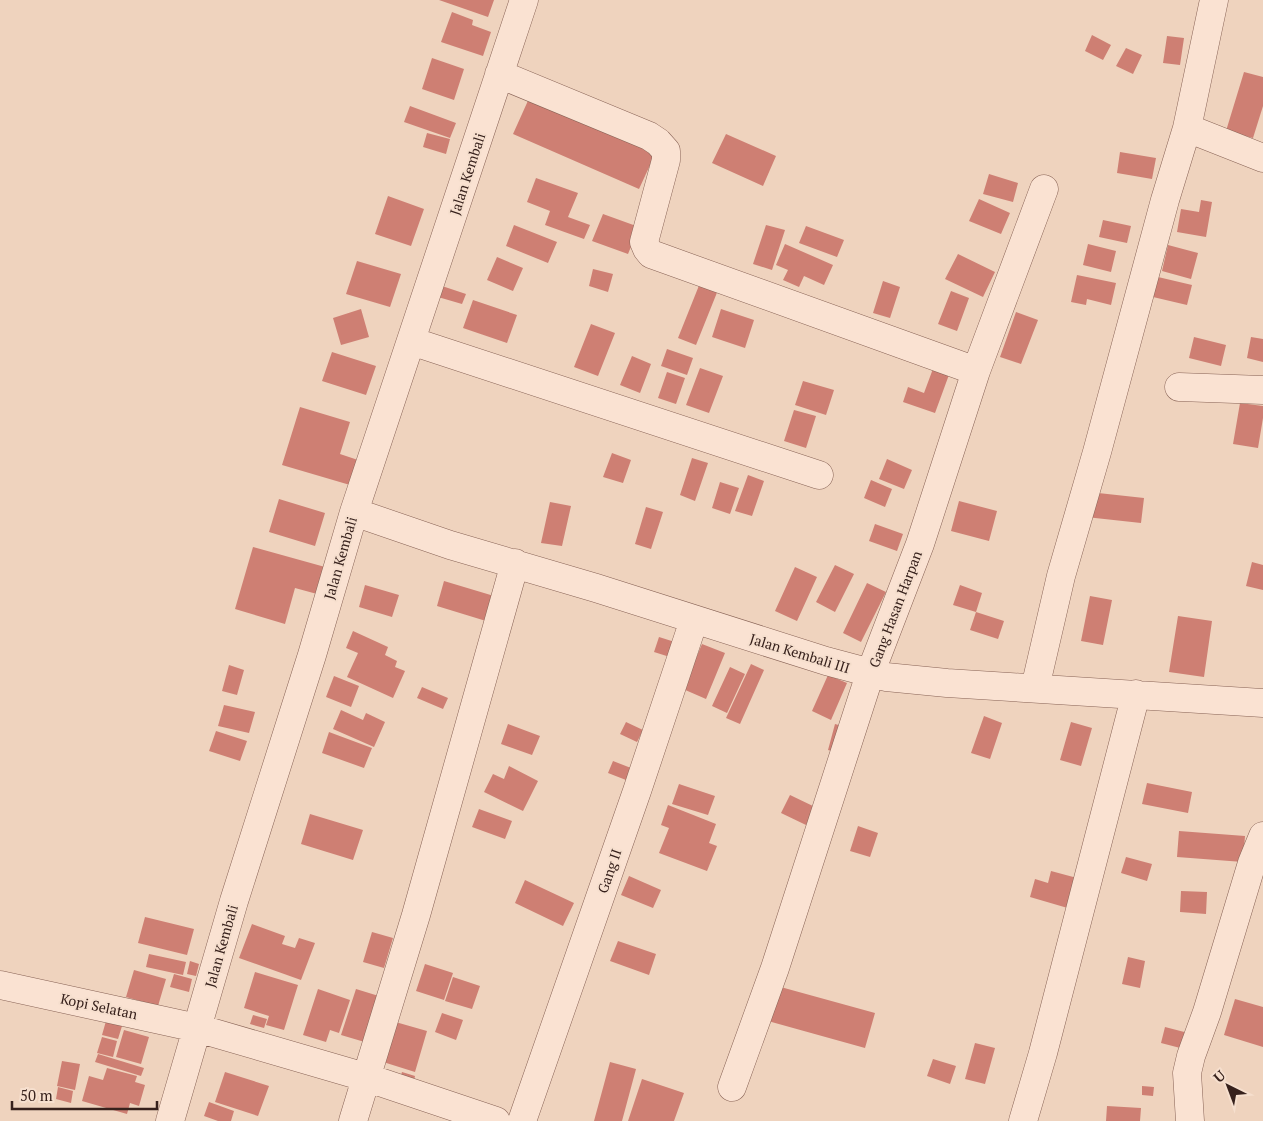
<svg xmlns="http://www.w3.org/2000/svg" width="1263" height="1121" font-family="'PT Serif',serif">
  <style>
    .building { fill: #ce7f73 }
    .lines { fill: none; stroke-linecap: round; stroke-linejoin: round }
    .minor-casing { stroke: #886356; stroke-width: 29 }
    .minor { stroke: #fae2d2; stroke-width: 28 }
    .labels { text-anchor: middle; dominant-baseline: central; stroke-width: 4; stroke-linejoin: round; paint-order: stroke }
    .street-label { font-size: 14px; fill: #37211c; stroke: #f6dfce }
  </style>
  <rect width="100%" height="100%" fill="#efd3be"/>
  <!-- building -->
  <path class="building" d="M439,0H494L488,17Z
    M452,12L473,20L472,25L491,32L483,56L441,42Z
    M1092,35L1111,45L1103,60L1085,51Z
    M1167,36L1184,38L1180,65L1163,63Z
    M1126,48L1142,55L1133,74L1116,66Z
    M432,58L464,69L454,100L422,89Z
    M1244,72L1263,77V106L1253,138L1226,131Z
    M531,94L657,150L639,189L513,134Z
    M410,106L456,123L450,138L404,122Z
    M427,133L450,139L446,154L423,147Z
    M726,134L776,156L763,186L712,163Z
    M1120,152L1156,158L1152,179L1117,173Z
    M989,174L1018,183L1013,202L983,194Z
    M536,178L578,193L568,217L590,225L584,239L545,225L550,211L527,202Z
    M388,196L424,209L411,246L375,234Z
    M979,199L1010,213L1001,234L969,221Z
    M1201,200L1212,202L1206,237L1177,232L1181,209L1199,212Z
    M603,214L639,227L628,254L592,241Z
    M1103,220L1131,226L1127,243L1099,237Z
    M514,225L557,242L548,263L506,246Z
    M766,225L785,230L772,270L753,264Z
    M806,226L844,240L837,257L799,243Z
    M785,244L833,265L824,285L804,276L799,287L783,280L788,270L776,265Z
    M1088,244L1116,251L1111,272L1083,265Z
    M1168,245L1198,253L1191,279L1162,271Z
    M958,254L995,272L983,297L945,279Z
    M497,257L523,268L513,291L487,280Z
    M357,261L401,274L390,307L346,294Z
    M593,269L613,274L608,292L589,286Z
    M1077,275L1116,283L1111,305L1087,299L1086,305L1071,302Z
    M1158,277L1192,285L1187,305L1153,297Z
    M702,278L720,285L696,345L678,338Z
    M883,281L900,287L890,318L873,313Z
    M442,286L466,294L462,304L438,297Z
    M951,291L969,298L957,331L938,324Z
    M473,300L517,315L507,343L463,328Z
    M361,309L369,337L341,345L333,318Z
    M721,309L754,320L745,348L712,337Z
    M1016,312L1038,320L1021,364L1000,357Z
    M591,324L615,333L598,376L574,367Z
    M1194,337L1226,345L1221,366L1189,358Z
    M1251,337L1263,339V362L1247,358Z
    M667,349L693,358L687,375L661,366Z
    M332,352L376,366L366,395L322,381Z
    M632,356L651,364L640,393L620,385Z
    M934,366L950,372L935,413L903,402L908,387L924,393Z
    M700,368L723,376L709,413L686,405Z
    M667,372L685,378L676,404L658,398Z
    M803,381L834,390L826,415L795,405Z
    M1240,403L1263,406V418L1258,448L1233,444Z
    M300,407L350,422L340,454L358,460L350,485L282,465Z
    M794,410L816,416L806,448L784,441Z
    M612,453L631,460L623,483L603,477Z
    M692,458L708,463L695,501L680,495Z
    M887,459L912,470L904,489L879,479Z
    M748,475L764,481L752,516L735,511Z
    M871,480L892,489L885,507L864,498Z
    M720,482L739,488L730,514L712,508Z
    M1089,492L1144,498L1141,523L1086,517Z
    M279,499L325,513L315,546L269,532Z
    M959,501L997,511L989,541L951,531Z
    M550,502L571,506L562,546L541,543Z
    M646,507L663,512L651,549L635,544Z
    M875,524L903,534L897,551L869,541Z
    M253,547L325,567L317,594L295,588L285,624L235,609Z
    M1252,562L1263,565V590L1246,586Z
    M835,565L854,574L835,612L816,602Z
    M795,567L817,577L797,621L775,611Z
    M444,581L494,596L486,621L437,606Z
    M867,583L886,592L861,642L843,633Z
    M365,585L399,595L392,617L359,607Z
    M960,585L982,593L976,612L953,605Z
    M1090,596L1112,600L1103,645L1081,641Z
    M976,612L1004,621L998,639L970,630Z
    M1178,616L1212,621L1204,677L1169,672Z
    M353,631L388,647L385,655L397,661L395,667L405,671L393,698L347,677L358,653L346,648Z
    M659,637L678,643L673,658L654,652Z
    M702,644L725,653L706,699L683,689Z
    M751,664L764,670L740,724L726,718Z
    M229,665L244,670L237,695L222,691Z
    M730,667L745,674L727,713L712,706Z
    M828,675L847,683L831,720L812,711Z
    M334,676L359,686L351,707L326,697Z
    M422,687L448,698L443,709L417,698Z
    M224,705L255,712L249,733L218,726Z
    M341,710L363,720L366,713L385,722L374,747L333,729Z
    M984,716L1002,723L990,759L971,753Z
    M626,722L643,730L637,742L620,734Z
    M1071,722L1092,728L1081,766L1060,760Z
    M508,724L540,736L532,755L501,744Z
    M835,724L849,728L841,754L828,750Z
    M216,731L247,741L240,761L209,751Z
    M329,732L372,748L364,768L322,753Z
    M613,761L631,768L626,780L608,773Z
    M509,766L538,781L523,811L484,792L493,774L504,779Z
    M1147,783L1192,792L1188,813L1142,804Z
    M679,784L715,796L708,815L672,804Z
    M790,795L815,807L806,825L781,813Z
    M668,805L716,824L709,843L717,846L707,871L659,853L669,828L661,825Z
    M479,809L512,821L505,839L472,827Z
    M310,814L363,830L353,860L301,844Z
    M858,826L878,833L870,857L850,851Z
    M1179,831L1245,836L1243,862L1177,857Z
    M1126,857L1152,864L1147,881L1121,873Z
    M1051,871L1077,878L1071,909L1030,897L1035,879L1048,883Z
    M629,876L661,890L653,908L621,895Z
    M525,880L574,903L563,926L515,903Z
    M1181,891L1207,892L1206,914L1180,912Z
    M145,917L194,929L187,955L138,943Z
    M252,924L285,936L282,944L295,948L299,938L315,943L301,980L239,958Z
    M372,932L393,938L384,968L363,962Z
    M618,941L656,954L649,975L610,961Z
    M149,954L186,962L183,975L146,967Z
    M1128,957L1145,961L1140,988L1122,984Z
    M190,961L199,964L196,976L187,974Z
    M425,964L453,973L444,1000L416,991Z
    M134,970L166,979L158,1006L126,997Z
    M255,972L298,985L284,1030L266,1025L269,1016L244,1008Z
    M174,974L192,979L189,992L170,987Z
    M453,977L480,986L472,1009L445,1001Z
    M777,986L875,1013L865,1048L768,1021Z
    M318,989L350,1000L339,1033L330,1030L326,1042L303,1035Z
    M356,989L382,997L368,1043L341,1035Z
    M1235,999L1263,1007V1047L1224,1035Z
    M442,1013L463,1020L456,1040L435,1032Z
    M253,1015L267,1019L264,1028L250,1024Z
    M106,1021L122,1026L118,1039L102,1035Z
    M392,1021L427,1031L415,1072L380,1061Z
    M1165,1027L1192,1034L1188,1050L1161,1043Z
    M124,1030L149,1037L141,1064L116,1057Z
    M102,1037L117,1041L113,1057L97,1053Z
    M975,1043L995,1048L985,1084L965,1079Z
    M98,1054L144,1068L141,1076L95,1062Z
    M933,1059L956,1066L950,1084L927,1076Z
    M62,1061L80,1064L75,1090L57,1086Z
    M610,1062L636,1069L622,1121H594Z
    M107,1068L137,1076L135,1082L145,1085L139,1106L130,1103L127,1114L82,1101L89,1076L103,1080Z
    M225,1072L269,1086L258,1116L215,1102Z
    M402,1072L415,1076L413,1085L399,1081Z
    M642,1079L684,1093L674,1121H628Z
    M1142,1086L1154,1087L1153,1096L1142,1095Z
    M58,1087L73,1091L71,1103L56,1099Z
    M209,1102L234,1111L231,1121H218L204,1116Z
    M1107,1106L1141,1108L1140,1121H1106Z"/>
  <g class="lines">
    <!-- minor casing -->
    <g class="minor-casing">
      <path id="minor" d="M1214,0L1187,128L1263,158
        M499,74L649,136L658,142L666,151V160L644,242L647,249L651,254L976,371
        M411,341L819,475
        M1179,387L1263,390
        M354,512L450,545L596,588L826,661L886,677L947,683L1263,703
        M1035,688L1061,576L1097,452L1165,200L1187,128
        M0,985L197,1028L365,1077L496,1121
        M732,1087L775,968L870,674L920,544L976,371L1044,189
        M170,1121L234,901L312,655L354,512L524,0
        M353,1121L416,915L515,563
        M522,1121L637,791L694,620
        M1023,1121L1043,1053L1136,694
        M1190,1121L1187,1073L1191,1056L1207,1012L1252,863L1263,836"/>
    </g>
    <!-- minor -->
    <use href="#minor" class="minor"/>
  </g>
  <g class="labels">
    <!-- street labels -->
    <g class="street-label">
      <text transform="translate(467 174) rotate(-72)">Jalan Kembali</text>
      <text transform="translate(340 558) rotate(-74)">Jalan Kembali</text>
      <text transform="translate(895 609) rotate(-69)">Gang Hasan Harpan</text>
      <text transform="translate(800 653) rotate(17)">Jalan Kembali III</text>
      <text transform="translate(609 871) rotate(-71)">Gang II</text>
      <text transform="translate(221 946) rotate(-74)">Jalan Kembali</text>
      <text transform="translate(99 1006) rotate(12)">Kopi Selatan</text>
    </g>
  </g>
  <!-- north arrow -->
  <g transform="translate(1228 1086) rotate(318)" stroke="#f6dfce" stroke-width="4" paint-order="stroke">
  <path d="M0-4L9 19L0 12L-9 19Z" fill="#37211c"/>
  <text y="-8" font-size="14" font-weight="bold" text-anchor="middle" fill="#37211c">U</text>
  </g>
  <!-- scale -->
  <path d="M12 1101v8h145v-8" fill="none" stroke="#37211c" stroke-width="2.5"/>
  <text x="20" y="1101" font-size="15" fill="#37211c" stroke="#f6dfce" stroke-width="4" paint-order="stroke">50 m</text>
</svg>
